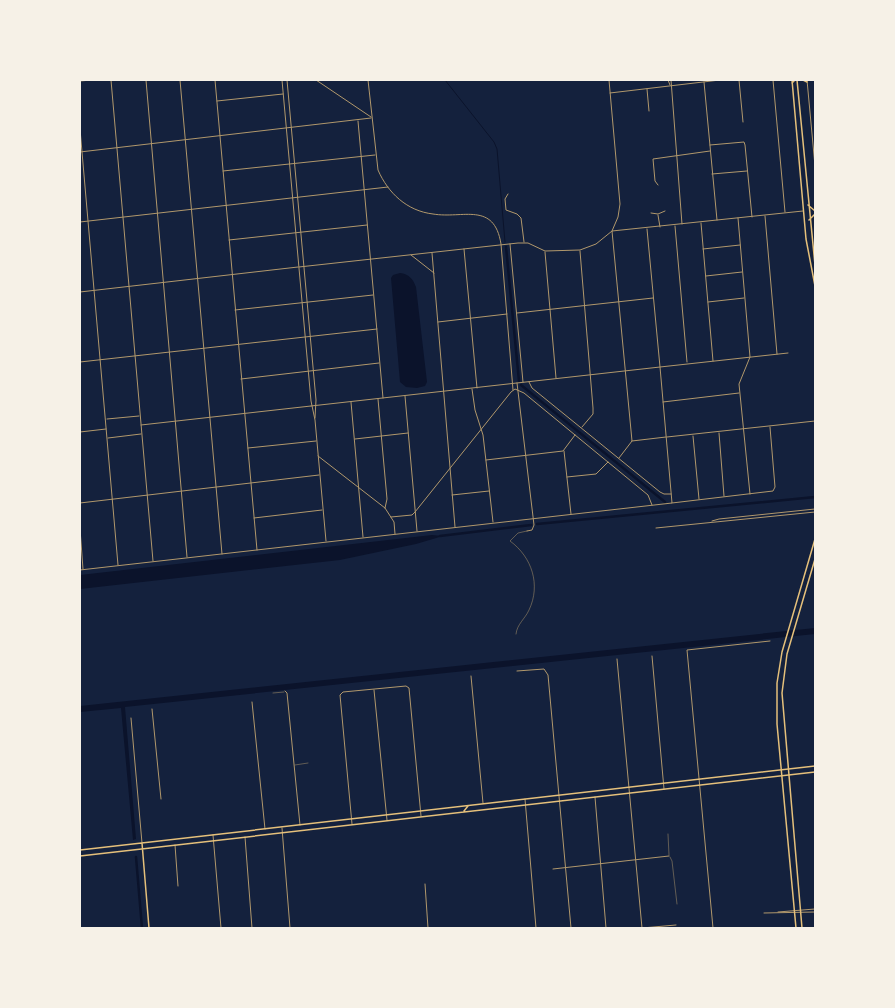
<svg xmlns="http://www.w3.org/2000/svg" width="895" height="1008" font-family="Signika,sans-serif">
  <style>
    .water { fill: #0b132b }
    .lines { fill: none; stroke-linecap: round; stroke-linejoin: round }
    .stream { stroke: #0b132b; stroke-width: 1 }
    .canal { stroke: #0b132b; stroke-width: 2.5 }
    .service { stroke: #b1986c; stroke-width: 0.5 }
    .minor { stroke: #b1986c; stroke-width: 1 }
    .tertiary { stroke: #b1986c; stroke-width: 1 }
    .secondary { stroke: #e5c07b; stroke-width: 1.5 }
    .primary { stroke: #e5c07b; stroke-width: 1.5 }
  </style>
  <rect width="100%" height="100%" fill="#14213d"/>
  <!-- water -->
  <path class="water" d="M400,273C409,274 413,279 416,287L427,382L425,386L417,388L406,387L400,382L391,278L393,275Z
    M432,535L443,536L416,544L340,560L80,589V575Z
    M815,628V634L125,707L136,839L133,840L121,708L80,712V706Z"/>
  <g class="lines">
    <!-- stream -->
    <path class="stream" d="M445,80L494,142L497,149L505,242"/>
    <!-- canal -->
    <path class="canal" d="M506,247L519,381
      M521,385L665,502
      M537,524L815,497
      M440,536L531,525
      M136,857L142,928"/>
    <!-- service -->
    <path class="service" d="M516,634C517,624 525,619 529,610C541,585 532,557 510,541L518,533L527,531
      M273,693L284,692
      M295,765L308,763
      M668,834L669,855
      M670,857L672,861L677,904"/>
    <!-- minor -->
    <path class="minor" d="M111,80L153,561
      M146,80L187,557
      M180,80L222,554
      M215,80L257,550
      M316,80L371,117
      M368,80L378,170C388,193 407,211 433,214C463,219 494,201 501,244L513,390
      M668,80L670,85
      M671,80L682,224
      M739,80L743,122
      M773,80L785,212
      M80,81L92,80
      M704,82L717,220
      M647,89L649,111
      M610,93L720,80
      M217,101L283,94
      M358,121L383,398
      M80,129L118,565
      M710,145L744,142L745,145L752,217
      M80,152L371,118
      M223,171L375,155
      M712,174L747,171
      M658,185L655,181L653,159L710,151
      M508,194L505,199L506,210L517,214L521,218L524,242
      M651,213L658,214L665,211
      M658,215L660,227
      M765,216L777,354
      M738,218L750,357L739,384L750,494
      M80,222L388,187
      M701,223L713,361
      M675,226L687,362
      M647,229L660,367L788,353
      M229,240L367,225
      M510,244L523,382
      M464,249L477,388
      M703,249L740,245
      M580,251L593,408V414L582,427
      M545,252L556,378
      M432,253L455,527
      M411,255L434,273
      M299,267L518,243H528L545,251L580,250L596,244L612,231L618,217L620,204L609,80
      M706,276L742,272
      M708,302L744,298
      M235,310L373,295
      M517,313L653,298
      M438,322L507,314
      M80,362L377,329
      M241,379L379,363
      M529,382L532,388L660,492L664,494H671
      M517,383L534,525L532,530L527,531
      M472,389L475,410L483,435L493,522
      M405,396L417,531
      M378,399L387,499L385,508
      M351,402L363,537
      M663,402L739,393
      M107,419L139,416
      M141,425L311,406
      M80,432L106,429
      M719,433L724,496
      M693,436L699,499
      M108,438L141,434
      M355,439L408,433
      M632,441L666,437
      M248,448L316,441
      M564,451L571,514
      M318,456L385,508L394,522L395,534
      M619,458L632,441L612,231L803,211
      M486,460L563,451L575,435
      M567,477L596,474L608,462
      M452,495L489,491
      M80,503L319,475
      M672,503L773,491L775,487L770,427
      M391,517L412,515L415,512L511,392L515,389L524,393L648,495L652,505
      M254,518L322,510
      M712,521L719,519L815,509
      M656,528L815,512
      M80,529L83,569
      M652,656L664,789
      M617,659L642,928
      M517,671L544,669L548,675L571,928
      M471,676L483,803
      M374,690L387,820
      M285,691L287,693L300,825
      M252,702L265,829
      M152,709L161,799
      M131,718L142,843
      M595,797L606,928
      M525,799L536,928
      M352,824L340,695L343,692L406,686L409,688L421,816
      M282,828L290,928
      M213,835L221,928
      M245,837L252,928
      M175,845L178,886
      M553,869L669,856
      M425,884L428,928
      M778,912L815,909
      M764,913L815,912
      M642,928L676,925
      M713,928L687,650L770,641"/>
    <!-- tertiary -->
    <path class="tertiary" d="M282,80L311,401L315,420L326,541
      M287,80L316,400L315,418
      M807,80L815,166
      M80,292L298,267
      M667,437L815,421
      M80,570L672,503L660,367L311,406"/>
    <!-- secondary -->
    <path class="secondary" d="M464,811L468,806
      M142,843L149,928
      M80,850L815,766
      M80,856L815,772"/>
    <!-- primary -->
    <path class="primary" d="M792,80L806,239L815,286
      M797,80L815,265
      M803,80L807,82
      M792,83L795,80
      M808,205L815,211
      M809,220L815,214
      M796,928L777,724V683L782,652L815,539
      M802,928L782,693L787,654L815,559"/>
  </g>
  <!-- border -->
  <rect width="895" height="1008" fill="none" stroke="#f6f1e7" stroke-width="162"/>
</svg>
